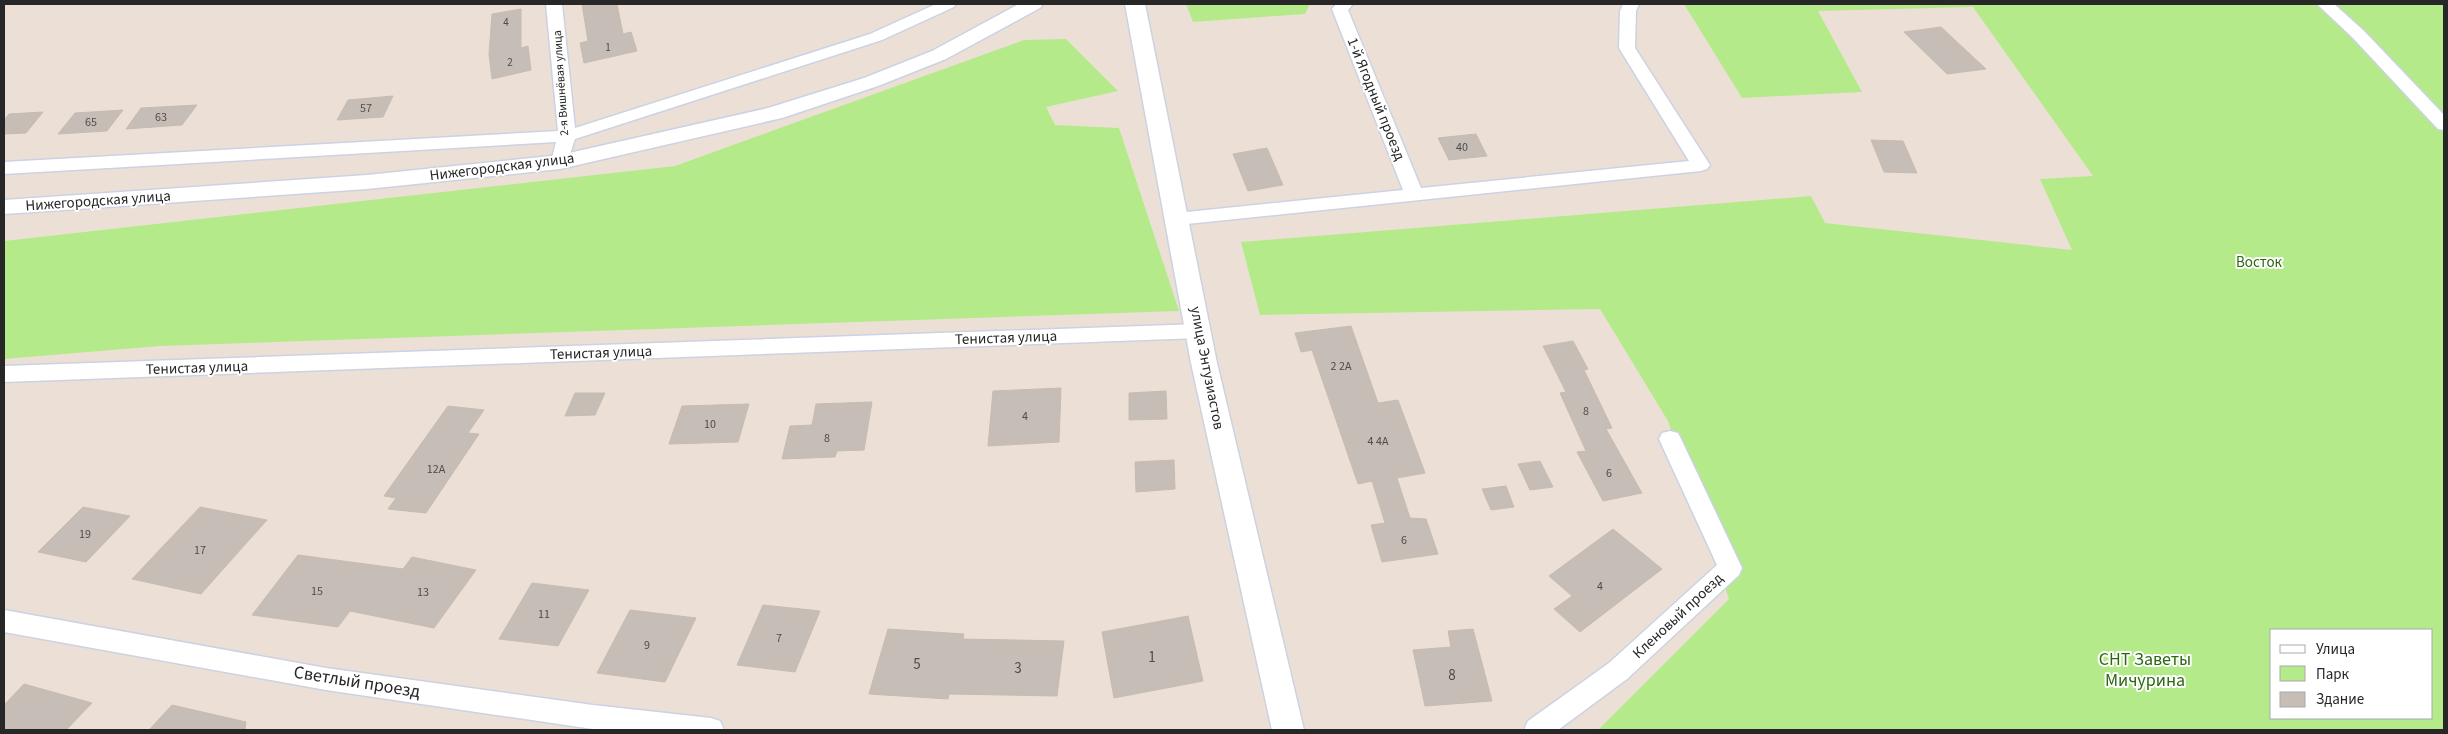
<svg xmlns="http://www.w3.org/2000/svg" width="2448" height="734" font-family="'Source Sans 3',sans-serif">
  <style>
    .green { fill: #b5ea8a; fill-rule: evenodd }
    .building { fill: #c6bdb6; stroke: #c7bcb0 }
    .lines { fill: none; stroke-linecap: round; stroke-linejoin: round }
    .minor-casing { stroke: #cbd2e2; stroke-width: 3 }
    .tertiary-casing { stroke: #cbd2e2; stroke-width: 3 }
    .minor { fill: #fff; fill-rule: evenodd }
    .tertiary { fill: #fff; fill-rule: evenodd }
    .labels { text-anchor: middle; dominant-baseline: central; stroke-width: 4; stroke-linejoin: round; paint-order: stroke }
    .far-number-label { font-size: 11px; fill: #4f4c4b }
    .far-street-label { font-size: 12px; fill: #272727; stroke: #fff }
    .number-label { font-size: 12px; fill: #4f4c4b }
    .street-label { font-size: 15px; fill: #272727; stroke: #fff }
    .park-label { font-size: 15px; fill: #2c6911; stroke: #fff }
    .near-number-label { font-size: 15px; fill: #4f4c4b }
    .near-park-label { font-size: 18px; fill: #2c6911; stroke: #fff }
    .near-street-label { font-size: 18px; fill: #272727; stroke: #fff }
  </style>
  <rect width="100%" height="100%" fill="#ece0d6"/>
  <!-- green -->
  <path class="green" d="M1186,4H1310L1305,14L1193,22Z
    M1684,4H2444V730H1598L1729,599L1668,421L1600,309L1260,315L1241,242L1811,196L1825,223L2072,250L2040,179L2093,176L1973,7L1818,11L1862,92L1742,98ZM2272,630H2432V718H2272Z
    M1066,39L1118,91L1046,107L1055,125L1119,128L1179,311L160,346L4,359V241L675,166L1024,40Z"/>
  <!-- building -->
  <path class="building" d="M582,4H617L623,34L631,32L637,51L584,63L580,43L588,41Z
    M521,9V48L528,46L531,70L492,79L489,54L492,14Z
    M1941,27L1986,69L1947,74L1904,32Z
    M393,96L383,117L337,120L348,100Z
    M197,105L182,125L126,129L141,108Z
    M123,110L107,131L58,134L75,113Z
    M43,112L26,133L4,134V120L9,114Z
    M1476,134L1487,156L1449,160L1438,138Z
    M1871,140L1903,141L1917,173L1884,172Z
    M1267,148L1283,185L1248,191L1233,154Z
    M1351,326L1378,403L1398,400L1425,473L1397,478L1410,518L1426,519L1438,554L1382,562L1371,525L1385,523L1372,481L1358,484L1312,350L1301,352L1295,333Z
    M1573,341L1588,369L1584,370L1612,428L1606,429L1642,493L1603,501L1577,452L1586,451L1560,393L1566,392L1543,346Z
    M1061,388L1059,442L988,446L993,391Z
    M1166,391L1167,419L1129,420V393Z
    M575,393H605L595,415L565,416Z
    M872,402L864,450L837,451L835,457L782,459L790,426L812,425L816,404Z
    M749,404L738,442L669,444L682,406Z
    M448,406L484,410L468,433L479,434L426,513L388,509L396,498L384,496Z
    M1174,460L1175,489L1136,492L1135,462Z
    M1540,461L1553,487L1530,490L1518,464Z
    M1506,486L1514,507L1491,510L1482,489Z
    M83,507L130,516L86,562L38,552Z
    M200,507L267,520L201,594L132,579Z
    M1613,529L1662,569L1580,632L1554,609L1572,596L1549,576Z
    M298,555L403,569L412,557L476,570L434,628L350,611L338,627L252,615Z
    M532,583L589,590L558,646L499,639Z
    M763,605L820,611L795,672L737,665Z
    M630,610L696,618L665,682L597,673Z
    M1188,616L1203,681L1114,698L1102,632Z
    M888,629L964,634L963,639L1064,641L1057,696L949,694L948,699L869,694Z
    M1473,629L1492,701L1425,706L1413,650L1451,647L1448,631Z
    M24,684L92,703L66,730H4V705Z
    M172,705L246,722L245,730H149Z"/>
  <g class="lines">
    <!-- minor casing -->
    <g class="minor-casing">
      <path id="minor" d="M546,4H562L575,128L870,34L936,4H956L954,7L882,40L575,139L566,166H554L551,162L556,142L4,174V162L558,131Z
        M1336,4H1353L1348,10L1421,188L1689,161L1619,48L1620,11L1623,4H1639L1636,11L1635,48L1710,165L1707,169L1701,171L1177,225L1170,223L1167,219L1170,215L1177,213L1403,190L1332,9Z
        M2317,4H2334L2364,31L2444,115V130L2438,129L2352,37Z
        M1199,324L1206,326L1209,331L1206,336L1199,338L4,382V366Z
        M1670,431L1678,433L1681,439L1742,568L1739,575L1627,679L1558,730H1524L1528,721L1609,663L1717,565L1659,439L1662,433Z
        M4,610L326,668L593,705L711,718L720,721L724,730L593,729L326,690L4,632Z"/>
    </g>
    <!-- tertiary casing -->
    <g class="tertiary-casing">
      <path id="tertiary" d="M1019,4H1043L1040,8L946,59L878,86L782,118L560,169L367,189L4,214V200L367,175L560,155L768,108L864,78L932,51Z
        M1125,4H1145L1217,363L1304,730H1272L1191,363Z"/>
    </g>
    <!-- minor -->
    <use href="#minor" class="minor"/>
    <!-- tertiary -->
    <use href="#tertiary" class="tertiary"/>
  </g>
  <g class="labels">
    <!-- far-number labels -->
    <g class="far-number-label">
      <text x="506" y="22">4</text>
      <text x="608" y="47">1</text>
      <text x="510" y="62">2</text>
    </g>
    <!-- far-street labels -->
    <g class="far-street-label">
      <text transform="translate(561 83) rotate(-94)">2-я Вишнёвая улица</text>
    </g>
    <!-- number labels -->
    <g class="number-label">
      <text x="366" y="108">57</text>
      <text x="161" y="117">63</text>
      <text x="91" y="122">65</text>
      <text x="1462" y="147">40</text>
      <text x="1341" y="366">2 2А</text>
      <text x="1586" y="411">8</text>
      <text x="1025" y="416">4</text>
      <text x="710" y="424">10</text>
      <text x="827" y="438">8</text>
      <text x="1378" y="441">4 4А</text>
      <text x="436" y="469">12А</text>
      <text x="1609" y="473">6</text>
      <text x="85" y="534">19</text>
      <text x="1404" y="540">6</text>
      <text x="200" y="550">17</text>
      <text x="1600" y="586">4</text>
      <text x="317" y="591">15</text>
      <text x="423" y="592">13</text>
      <text x="544" y="614">11</text>
      <text x="779" y="638">7</text>
      <text x="647" y="645">9</text>
    </g>
    <!-- street labels -->
    <g class="street-label">
      <text transform="translate(1376 99) rotate(68)">1-й Ягодный проезд</text>
      <text transform="translate(502 167) rotate(-7)">Нижегородская улица</text>
      <text transform="translate(98 201) rotate(-4)">Нижегородская улица</text>
      <text transform="translate(1006 338) rotate(-2)">Тенистая улица</text>
      <text transform="translate(601 353) rotate(-2)">Тенистая улица</text>
      <text transform="translate(197 368) rotate(-2)">Тенистая улица</text>
      <text transform="translate(1207 368) rotate(79)">улица Энтузиастов</text>
      <text transform="translate(1678 616) rotate(-43)">Кленовый проезд</text>
    </g>
    <!-- park labels -->
    <g class="park-label">
      <text x="2259" y="262">Восток</text>
    </g>
    <!-- near-number labels -->
    <g class="near-number-label">
      <text x="1152" y="657">1</text>
      <text x="917" y="664">5</text>
      <text x="1018" y="668">3</text>
      <text x="1452" y="675">8</text>
    </g>
    <!-- near-park labels -->
    <g class="near-park-label">
      <text x="2145" y="659">СНТ Заветы<tspan x="2145" dy="21">Мичурина</tspan></text>
    </g>
    <!-- near-street labels -->
    <g class="near-street-label">
      <text transform="translate(357 682) rotate(9)">Светлый проезд</text>
    </g>
  </g>
  <!-- border -->
  <rect width="2448" height="734" fill="none" stroke="#272727" stroke-width="10"/>
  <!-- legend -->
  <rect x="2270" y="629" width="162" height="90" fill="#ffffff" stroke="#a9a9a9"/>
  <rect x="2280" y="645" width="25" height="8" fill="#ffffff" stroke="#a9a9a9"/>
  <text x="2316" y="654" font-size="15" fill="#272727">Улица</text>
  <rect x="2280" y="666" width="25" height="15" fill="#b5ea8a" stroke="#a9a9a9"/>
  <text x="2316" y="679" font-size="15" fill="#272727">Парк</text>
  <rect x="2280" y="692" width="25" height="15" fill="#c6bdb6" stroke="#a9a9a9"/>
  <text x="2316" y="704" font-size="15" fill="#272727">Здание</text>
</svg>
